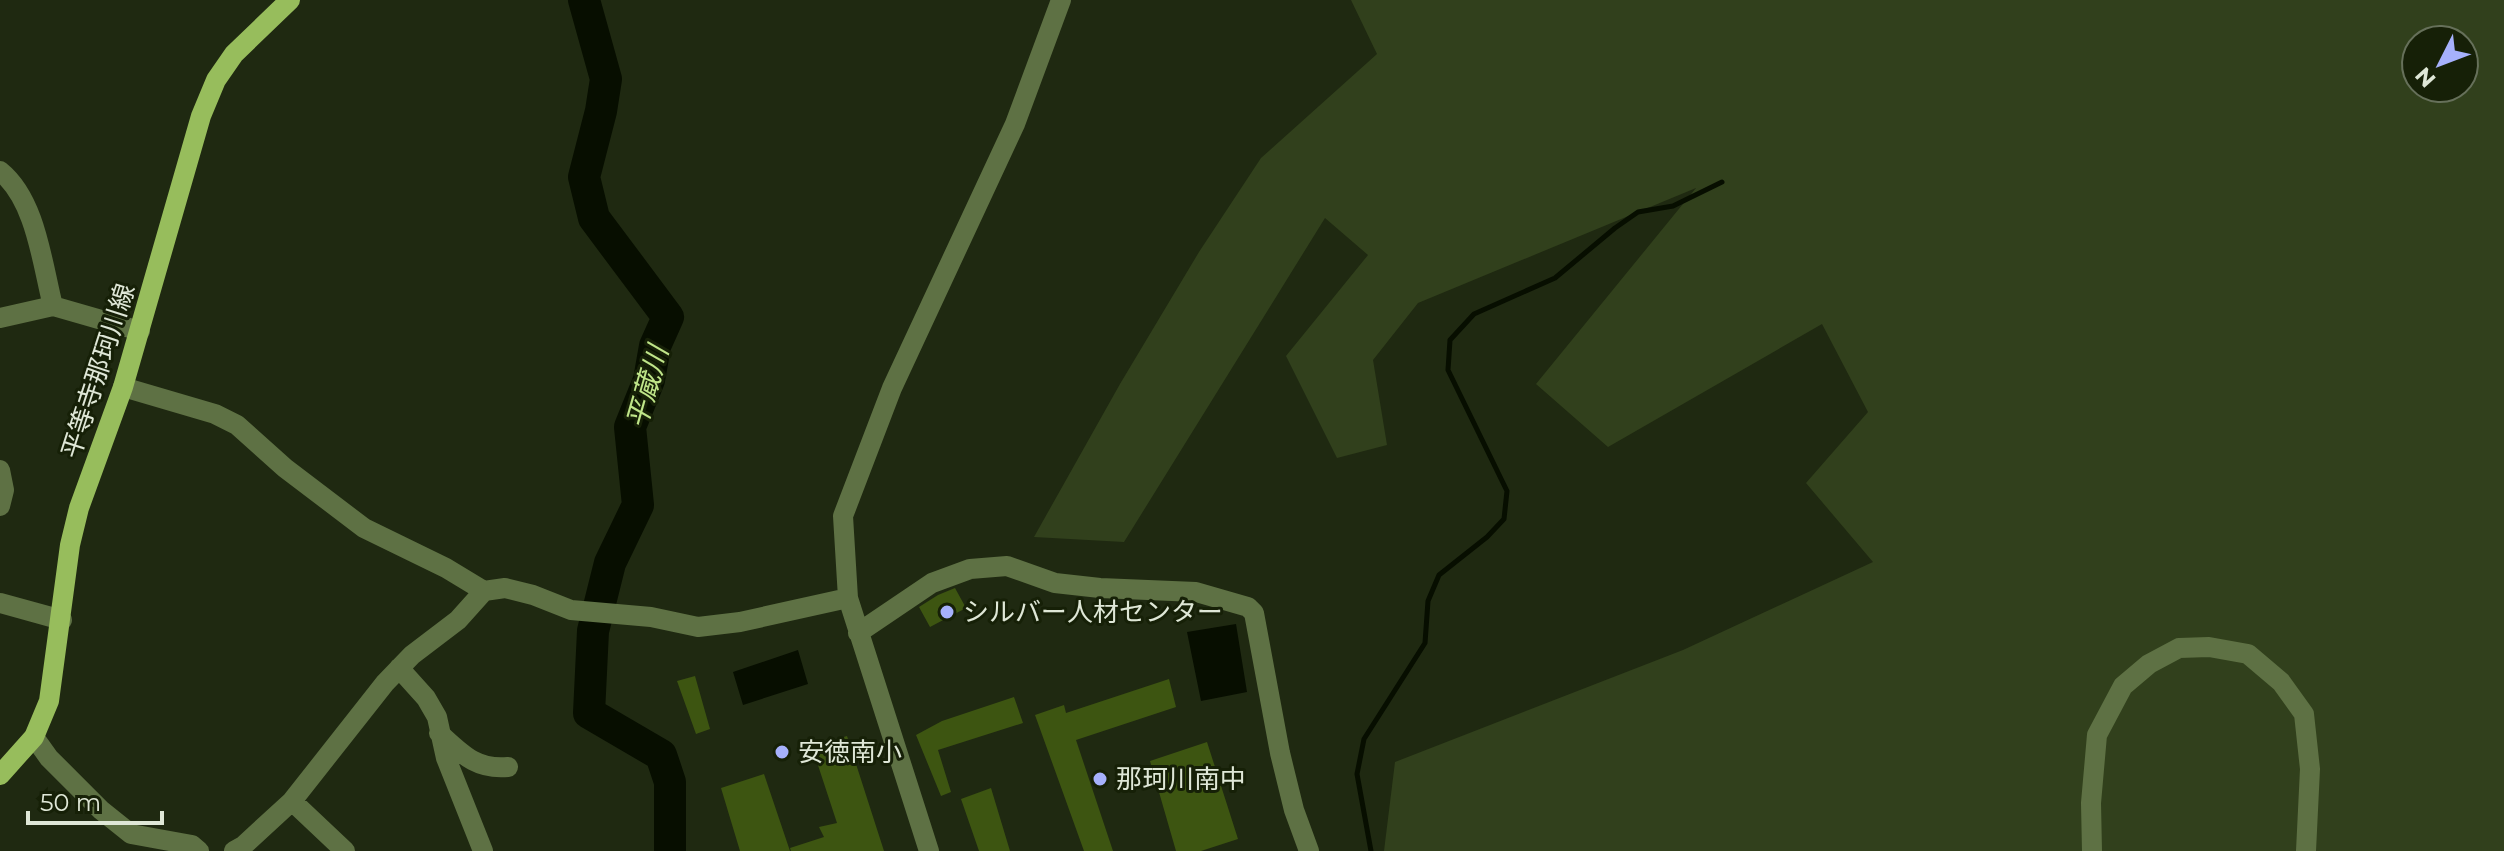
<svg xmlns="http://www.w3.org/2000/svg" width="2504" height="851" font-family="Montserrat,'Noto Sans JP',sans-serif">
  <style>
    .green { fill: #31401c; fill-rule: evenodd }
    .water { fill: #070e00 }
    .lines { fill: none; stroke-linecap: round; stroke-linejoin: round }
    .stream { stroke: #070e00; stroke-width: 5 }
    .river { stroke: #070e00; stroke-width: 32 }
    .building { fill: #3d5511 }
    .minor { stroke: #5e7144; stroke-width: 20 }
    .major { stroke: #97bd5c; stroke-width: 20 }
    .poi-dot { fill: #a6b1fc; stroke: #162007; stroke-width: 3 }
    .labels { text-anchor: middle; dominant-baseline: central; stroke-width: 6; stroke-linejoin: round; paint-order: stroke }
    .street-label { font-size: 26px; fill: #dfe7d7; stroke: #162007 }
    .poi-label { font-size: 26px; fill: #dfe7d7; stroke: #162007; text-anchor: start }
    .water-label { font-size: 28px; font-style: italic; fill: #bfe589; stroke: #162007 }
  </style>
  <rect width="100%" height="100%" fill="#1f2911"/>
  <!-- green -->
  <path class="green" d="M1351,0H2504V851H1384L1395,762L1683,650L1873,562L1806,483L1868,412L1822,324L1608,447L1536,384L1696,188L1418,303L1373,360L1387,445L1337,458L1286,356L1368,255L1325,218L1124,542L1034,537L1120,384L1199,252L1261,158L1377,54ZM2416,40H2464V88H2416Z"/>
  <!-- water -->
  <path class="water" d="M1236,624L1247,692L1201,701L1187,632Z
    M798,650L808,684L743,705L733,672Z"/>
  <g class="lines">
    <!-- stream -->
    <path class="stream" d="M1371,851L1357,774L1364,739L1425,643L1428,601L1439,575L1487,537L1504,519L1507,491L1448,370L1450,340L1474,314L1555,278L1615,228L1638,212L1673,206L1722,182"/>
    <!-- river -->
    <path class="river" d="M584,0L606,79L601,111L584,177L594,218L668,317L655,346L649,380L630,427L638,505L610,563L593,631L589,713L661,755L670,782V851"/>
  </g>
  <!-- building -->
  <path class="building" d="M955,588L966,608L930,627L919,607L938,595Z
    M695,676L710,729L696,734L677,681Z
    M1169,679L1176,707L1076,740L1113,851H1084L1035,715L1064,705L1066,713Z
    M1014,697L1023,723L938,750L951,792L941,796L916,735L942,721Z
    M847,736L884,851H791L790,848L824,837L819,827L837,823L812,747Z
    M1207,742L1238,839L1201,851H1176L1150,761Z
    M764,774L790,851H740L721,788Z
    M991,788L1010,851H979L961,799Z"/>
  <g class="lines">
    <!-- minor -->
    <path class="minor" d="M0,171C36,200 42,263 53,306
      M0,318L53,306L140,331
      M123,387L215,414L237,425L285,468L364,528L446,568L484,591L505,588L533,595L571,610L651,617L698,627L740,622L848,598
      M0,470L4,490L0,506
      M0,603L62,620
      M858,633L932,583L970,569L1007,566L1055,583L1100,588L1196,592L1248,607L1254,613L1280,753L1294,810L1309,851
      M399,668L426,698L437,717L446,758L483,851
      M439,733C462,754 476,770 508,767
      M34,737L49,758L101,810L131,834L192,845L199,851
      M292,801L345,851
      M234,851L243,846L292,801L385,683L412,655L458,620L484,591
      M929,851L848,598L843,516L892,388L1015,124L1061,0
      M2092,851L2091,803L2097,735L2123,686L2149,664L2179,648L2209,647L2248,654L2281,682L2304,714L2310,769L2306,851"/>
    <!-- major -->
    <path class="major" d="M0,775L34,737L49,701L70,545L79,508L123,387L201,116L216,80L234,54L290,0"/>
  </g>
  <!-- markers -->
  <g class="poi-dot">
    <circle cx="947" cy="612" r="8"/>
    <circle cx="782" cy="752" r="8"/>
    <circle cx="1100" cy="779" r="8"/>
  </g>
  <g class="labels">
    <!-- street labels -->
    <g class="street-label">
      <text transform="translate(98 371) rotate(-72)">平等寺那珂川線</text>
    </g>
    <!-- poi labels -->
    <g class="poi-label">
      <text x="963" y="612">シルバー人材センター</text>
      <text x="798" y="752">安徳南小</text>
      <text x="1116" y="779">那珂川南中</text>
    </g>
    <!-- water labels -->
    <g class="water-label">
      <text transform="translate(647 387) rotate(-74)">平蔵川</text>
    </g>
  </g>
  <!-- north arrow -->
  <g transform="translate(2440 64) rotate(228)"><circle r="38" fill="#162007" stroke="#66705a" stroke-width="2"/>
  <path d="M0-6L14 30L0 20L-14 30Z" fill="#a6b1fc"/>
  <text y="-12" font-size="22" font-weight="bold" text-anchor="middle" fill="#dfe7d7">N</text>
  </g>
  <!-- scale -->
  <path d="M28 811v12h134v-12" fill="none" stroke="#dfe7d7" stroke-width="4"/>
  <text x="40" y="811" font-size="24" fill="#dfe7d7" stroke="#162007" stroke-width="6" paint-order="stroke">50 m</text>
</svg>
